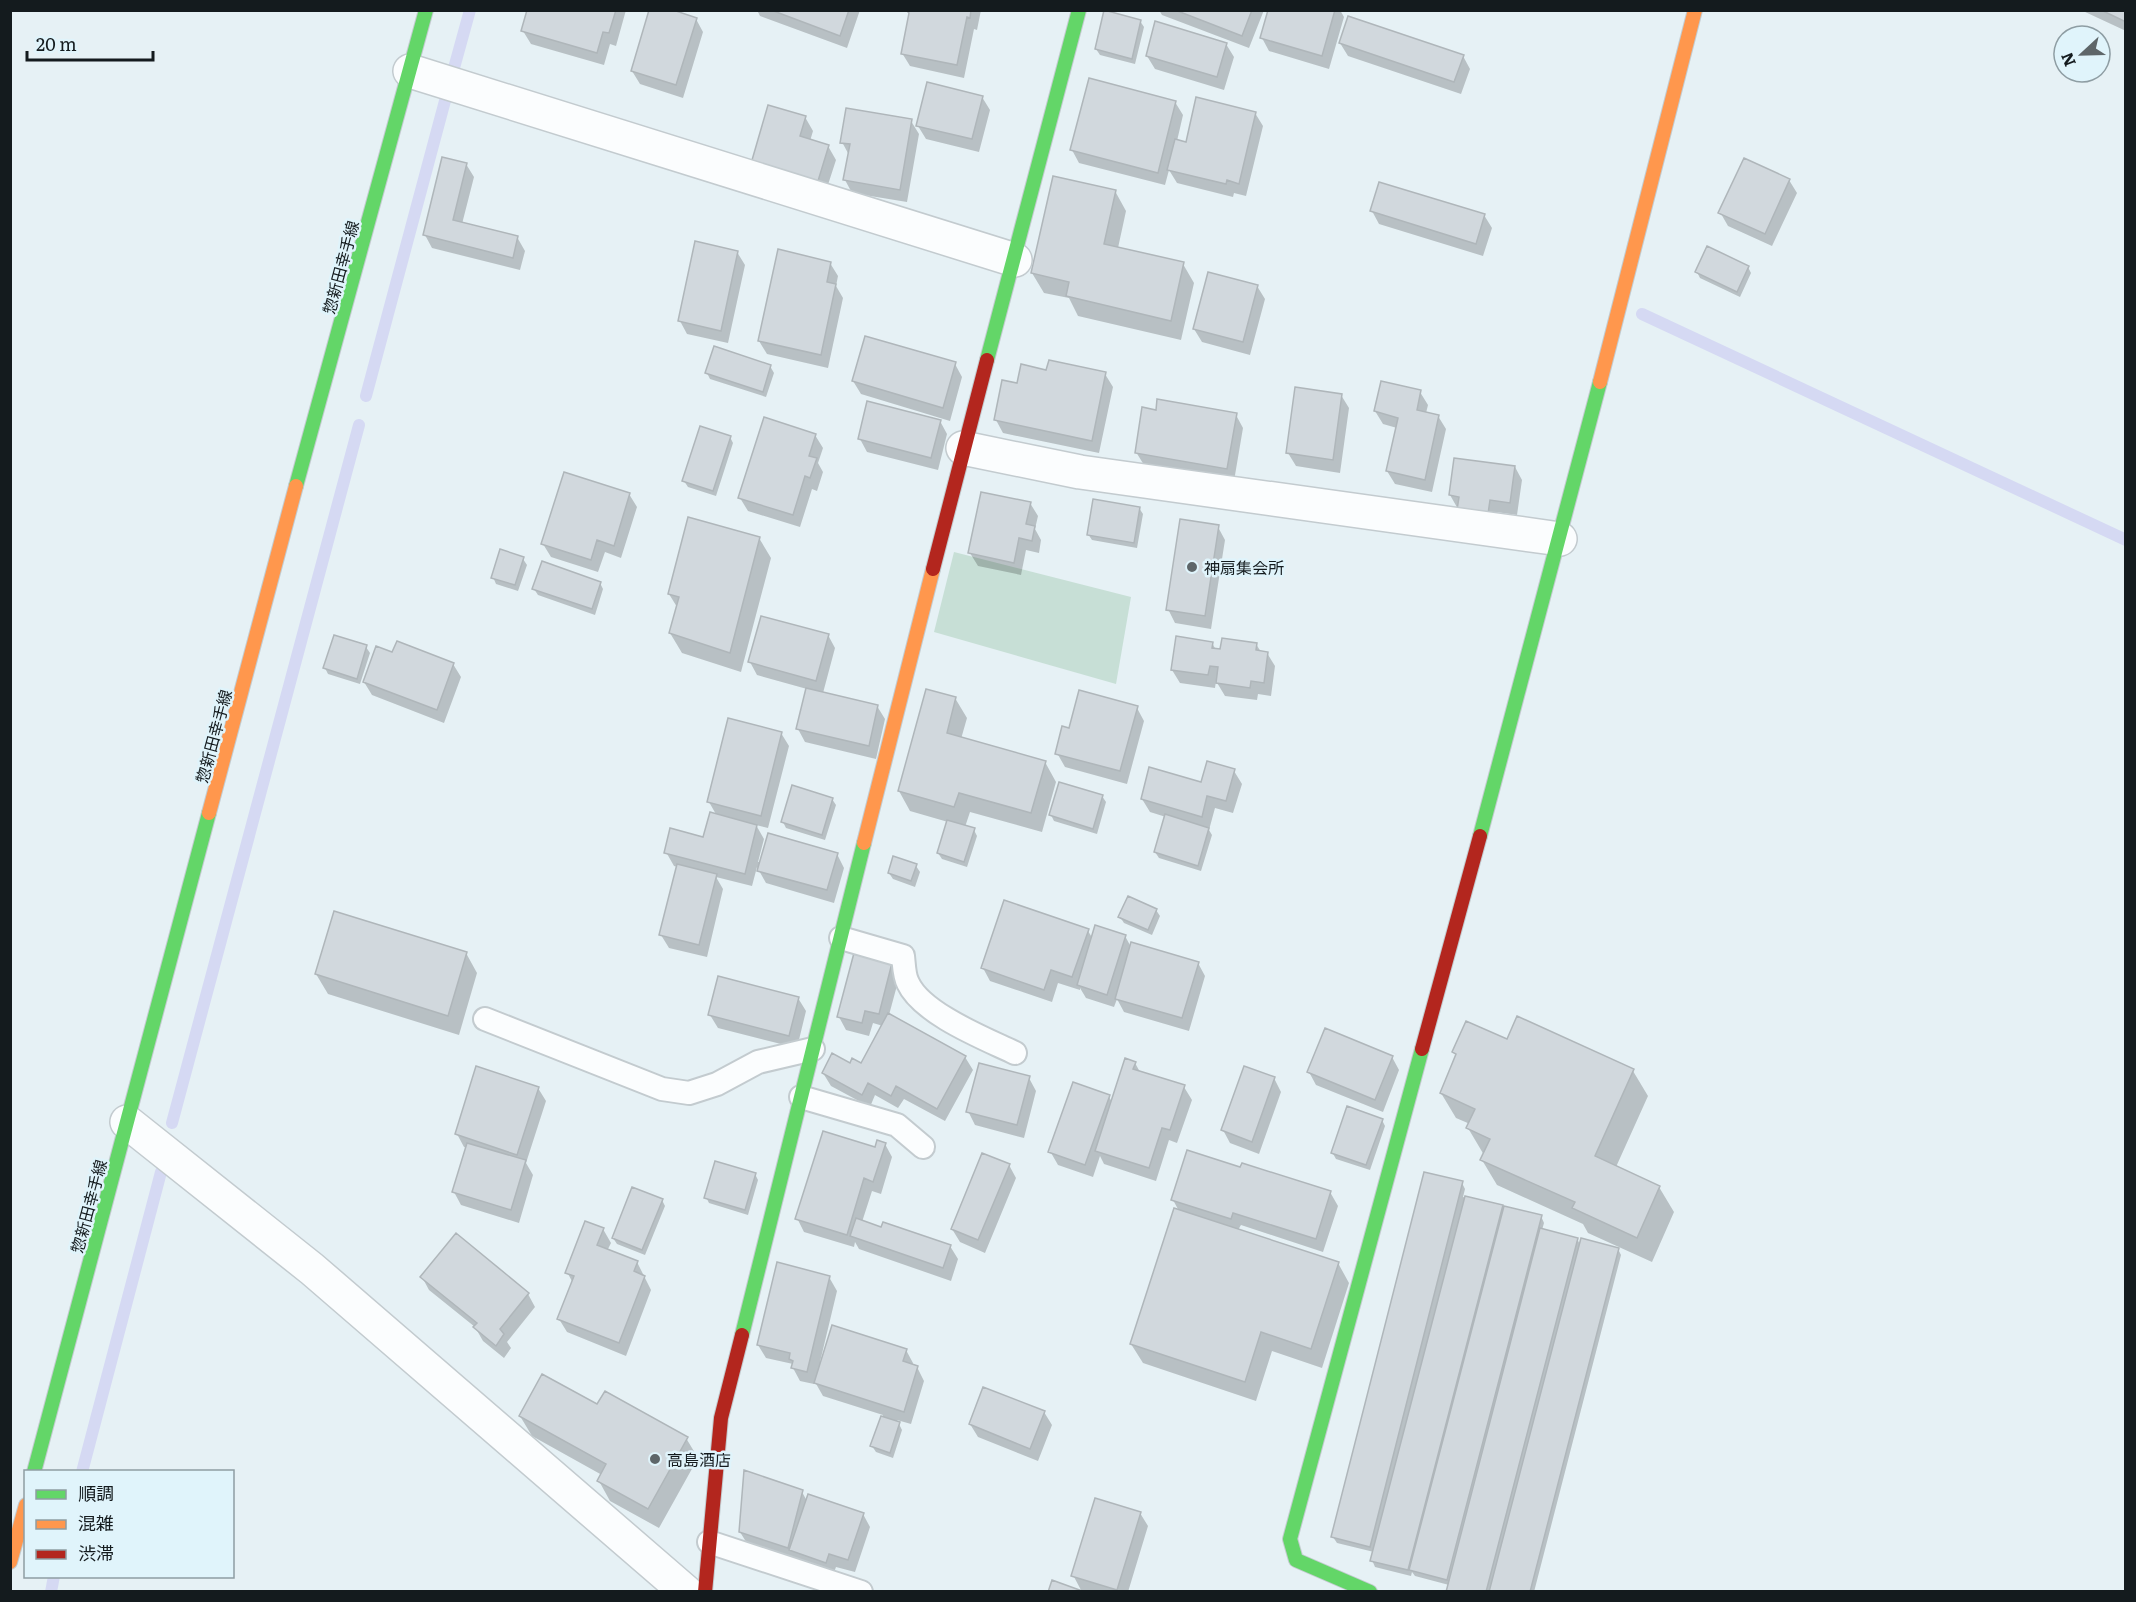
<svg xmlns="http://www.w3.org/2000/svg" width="2136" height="1602" font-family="Literata,'Noto Sans JP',serif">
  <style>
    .green { fill: #c7dfd6 }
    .shadow { fill: #0003 }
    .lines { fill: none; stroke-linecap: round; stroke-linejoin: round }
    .stream { stroke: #d5d9f3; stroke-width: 12 }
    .building { fill: #d1d8dd; stroke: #afb6ba; stroke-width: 1.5 }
    .lane-casing { stroke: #c3cbcf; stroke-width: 26 }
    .street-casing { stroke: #c3cbcf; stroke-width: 36 }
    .fast-casing { stroke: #c3cbcf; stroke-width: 16 }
    .slow-casing { stroke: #c3cbcf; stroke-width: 16 }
    .jam-casing { stroke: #c3cbcf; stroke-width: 16 }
    .lane { stroke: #fbfdfe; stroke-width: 22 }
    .street { stroke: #fbfdfe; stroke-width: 33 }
    .fast { stroke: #63d668; stroke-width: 14 }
    .slow { stroke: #ff974d; stroke-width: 14 }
    .jam { stroke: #b3261e; stroke-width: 14 }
    .poi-dot { fill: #5e6669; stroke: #e0f4fb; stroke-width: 2 }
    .labels { text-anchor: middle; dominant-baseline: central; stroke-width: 5; stroke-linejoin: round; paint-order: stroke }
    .street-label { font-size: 16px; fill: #141b1e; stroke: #e0f4fb }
    .poi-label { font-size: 16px; fill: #141b1e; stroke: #e0f4fb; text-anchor: start }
  </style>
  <rect width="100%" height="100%" fill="#e6f1f5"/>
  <!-- green -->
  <path class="green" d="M954,552L1131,597L1116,684L934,632Z"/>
  <!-- shadow -->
  <path class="shadow" d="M529,10H626L616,46L610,44L604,65L531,44L523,31Z
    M757,10H860L847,48L760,16Z
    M908,10H981L977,30L974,29L964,78L910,66L902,53L910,16Z
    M1159,10H1264L1249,48L1162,15Z
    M1270,10H1340L1344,17L1329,69L1269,51L1262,38Z
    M2083,10H2126V31L2083,11Z
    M696,19L703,32L683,98L640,84L632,71Z
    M1140,21L1144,27L1135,64L1100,55L1096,49Z
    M1340,43L1463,56L1470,69L1461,94L1348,56Z
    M1226,44L1234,57L1224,90L1155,69L1147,56Z
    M982,97L990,110L979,152L926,139L918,126Z
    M1175,102L1183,115L1177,141L1187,143L1255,113L1263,126L1246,196L1234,193L1233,197L1177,183L1169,170L1165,185L1079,163L1072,150Z
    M805,117L813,131L810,141L828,146L836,160L825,194L760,180Z
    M911,121L919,134L907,202L852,193L845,180L849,155L842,142Z
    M466,164L474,177L462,224L517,237L525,251L520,270L432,248L425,235Z
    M1789,180L1797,193L1772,246L1728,226L1720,212Z
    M1115,191L1126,211L1118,248L1183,264L1194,283L1181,340L1078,316L1069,298L1044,293L1032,273Z
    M1372,211L1484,215L1492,228L1483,256L1379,224Z
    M737,252L745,265L728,343L687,334L680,321Z
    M830,263L838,276L836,286L843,298L828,368L767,354L759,341Z
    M1748,267L1751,273L1740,297L1700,278L1697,272Z
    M1257,286L1265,299L1250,355L1202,342L1194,329Z
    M955,364L962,377L950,421L861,394L853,381Z
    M770,366L774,373L766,397L710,379L707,373Z
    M1048,371L1105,374L1113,387L1099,453L1003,433L996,420L1019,385Z
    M1420,392L1428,405L1426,413L1438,416L1446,429L1432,492L1395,484L1387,471L1397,428L1383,424L1375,411Z
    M1341,395L1349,408L1340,473L1296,466L1288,453Z
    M1157,411L1236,415L1243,428L1234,481L1144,465L1136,452Z
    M940,421L947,434L938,470L867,452L860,439Z
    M815,435L823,448L818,463L823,472L817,491L812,489L800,527L748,511L740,498Z
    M730,437L733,443L716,496L688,487L684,481Z
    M1515,467L1522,480L1517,515L1496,512L1495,526L1466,523L1450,495Z
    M629,494L637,507L621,558L605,552L598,572L551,557L543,544Z
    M1030,503L1038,516L1035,529L1041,540L1039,553L1026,550L1021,575L978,566L970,553Z
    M1139,508L1143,514L1137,548L1092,540L1088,534Z
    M1218,527L1225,540L1211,629L1175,623L1168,609Z
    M759,538L771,558L741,672L682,653L670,633L677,607L669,594Z
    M523,559L527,565L518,591L496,584L493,577Z
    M600,583L603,589L595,615L538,595L534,589Z
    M828,635L835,648L823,693L877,706L885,719L876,759L805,742L798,729L807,689L757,675L750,662Z
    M1212,643L1216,650L1256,644L1261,652L1267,653L1275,666L1271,696L1258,694L1257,700L1225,696L1216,681L1215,688L1180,683L1172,670Z
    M366,647L370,653L360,684L328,674L325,668Z
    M393,654L453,664L461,677L444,723L372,695L364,682Z
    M955,698L967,718L961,739L1045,762L1056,782L1042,832L970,812L965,827L974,830L977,836L967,867L942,859L938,853L948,822L910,811L899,791Z
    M1137,708L1144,721L1127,784L1065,767L1057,753L1070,729Z
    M781,733L789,746L768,828L756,825L764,839L758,862L837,854L844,868L834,903L766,883L757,867L752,886L716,877L723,889L707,957L669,948L661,935L678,867L674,866L666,852L704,839L717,816L709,802Z
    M1234,771L1242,784L1233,813L1215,808L1209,830L1212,835L1201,871L1159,858L1155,852L1166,817L1150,812L1142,799L1202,784Z
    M1102,796L1106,802L1097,834L1054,821L1051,815Z
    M832,799L836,805L825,840L786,828L783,822Z
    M916,866L920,872L915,887L893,879L889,873Z
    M1156,910L1160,916L1152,935L1124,923L1120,917Z
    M1088,931L1093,939L1125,936L1131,947L1198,963L1205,976L1189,1031L1124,1012L1117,999L1114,1007L1086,998L1080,988V990L1058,983L1052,1002L990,981L983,968Z
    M466,953L477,973L459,1035L328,994L316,974Z
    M891,965L899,978L889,1015L965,1057L973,1070L945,1121L904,1099L898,1108L875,1095L870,1107L831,1086L823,1073L850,1065H862L883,1026L873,1023L869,1036L846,1030L839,1017Z
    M798,998L806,1011L797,1048L718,1028L710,1015Z
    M1507,1041L1633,1071L1648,1096L1616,1167L1659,1187L1674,1212L1652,1262L1588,1233L1583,1224L1497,1185L1482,1160L1484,1155L1468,1128L1470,1124L1456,1118L1441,1093L1457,1058L1454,1052Z
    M1392,1057L1399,1070L1383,1112L1316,1085L1309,1072Z
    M1135,1063L1140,1072L1184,1087L1192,1100L1177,1143L1169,1140L1156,1181L1104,1164L1100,1156L1093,1177L1058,1165L1050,1151L1109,1097L1112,1102Z
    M1029,1078L1036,1091L1024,1138L975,1125L968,1111Z
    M1274,1078L1281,1092L1259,1154L1230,1143L1223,1130Z
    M538,1088L546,1101L526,1163L533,1175L519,1223L461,1205L454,1192L467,1148L464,1147L457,1134Z
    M1382,1120L1385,1126L1370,1170L1336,1159L1332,1152Z
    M885,1144L892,1157L881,1194L872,1191L862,1222L950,1246L958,1259L951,1281L859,1249L855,1242L854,1247L804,1232L797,1218Z
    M1009,1165L1016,1178L985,1253L960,1242L952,1229Z
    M1241,1169L1330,1192L1338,1206L1323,1252L1241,1225L1238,1230L1338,1263L1349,1283L1322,1368L1272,1351L1256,1401L1143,1363L1131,1344L1179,1211L1173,1200Z
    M755,1174L758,1180L748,1215L709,1203L706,1197Z
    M1462,1183L1465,1189L1463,1197L1502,1207L1504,1212L1541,1216L1544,1223L1542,1230L1577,1239L1581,1246L1618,1249L1621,1255L1534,1592H1447L1449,1585L1415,1576L1412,1572L1411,1576L1375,1567L1372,1560L1374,1552L1337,1543L1333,1537Z
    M662,1200L665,1206L645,1255L617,1244L613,1238Z
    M603,1229L611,1243L607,1251L637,1262L651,1290L626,1356L567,1332L559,1319L573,1283L567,1272Z
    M422,1277L528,1294L535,1307L507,1342L511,1348L504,1358L483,1341L475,1327L429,1290Z
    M829,1277L837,1291L820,1362L906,1350L913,1363L912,1366L917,1367L924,1381L911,1424L897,1420L902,1430L893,1458L876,1452L872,1446L883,1415L823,1396L815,1382L814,1384L800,1381L793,1368V1364L766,1358L758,1345Z
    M1044,1412L1052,1425L1038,1461L978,1437L970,1424Z
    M520,1416L686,1438L698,1458L659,1528L610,1501L599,1481L602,1475L532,1436Z
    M802,1492L807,1501L863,1514L870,1527L855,1572L836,1567L833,1575L799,1563L796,1558L795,1561L748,1545L740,1532Z
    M1140,1513L1148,1526L1128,1592H1090L1084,1590L1082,1592L1073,1575Z"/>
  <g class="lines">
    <!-- stream -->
    <path class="stream" d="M454,68L470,10
      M1642,314L2126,540
      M366,396L446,97
      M172,1123L359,425
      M82,1472L161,1172
      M51,1592L54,1576"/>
  </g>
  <!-- building -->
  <path class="building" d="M527,10H616L609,33L603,32L597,53L521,31Z
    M649,10H673L697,18L676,85L631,71Z
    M771,10H849L840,36Z
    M906,10H971L970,18L967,17L957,65L901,54L909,13Z
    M1104,10L1141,20L1132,59L1095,49Z
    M1175,10H1252L1242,36Z
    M1268,10H1335L1322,56L1260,38Z
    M2101,10H2126V22Z
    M1348,16L1464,55L1454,82L1339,43Z
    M1155,21L1227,43L1217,77L1146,56Z
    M1089,78L1176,101L1158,173L1070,150Z
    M927,82L983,96L972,139L916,126Z
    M1196,97L1256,112L1239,184L1227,180L1226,184L1167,170L1175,139L1186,142Z
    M768,105L806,116L800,136L829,145L818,181L750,167Z
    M846,108L912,119L900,190L843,180L850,144L840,143Z
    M442,157L467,163L453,220L518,236L513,258L423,235Z
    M1744,158L1790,179L1765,234L1718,213Z
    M1053,176L1116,190L1104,244L1184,262L1171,321L1066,296L1069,282L1031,273Z
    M1379,182L1485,214L1476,244L1370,211Z
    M695,241L738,251L721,331L678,321Z
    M1707,246L1749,266L1737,292L1695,272Z
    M778,249L831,262L827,282L836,284L821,355L758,341Z
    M1208,272L1258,285L1243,342L1193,329Z
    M865,336L956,362L943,408L852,381Z
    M714,346L771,365L763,392L705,373Z
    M1049,360L1106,372L1092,441L994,420L1002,380L1017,383L1021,364L1046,370Z
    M1381,381L1421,390L1417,410L1439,415L1425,480L1386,471L1398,418L1374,411Z
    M1295,387L1342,394L1333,460L1286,453Z
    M1157,399L1237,413L1227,469L1135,453L1142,407L1156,410Z
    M867,401L941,420L931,458L858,439Z
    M764,417L816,434L809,456L817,458L810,478L805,476L793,515L738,498Z
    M700,426L731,436L713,491L682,481Z
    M1454,458L1515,466L1510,503L1490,500L1488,514L1457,510L1459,497L1449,495Z
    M564,472L630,493L614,546L597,540L591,560L541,544Z
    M981,492L1031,502L1026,524L1035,526L1032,541L1019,538L1014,563L968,553Z
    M1093,499L1140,507L1134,543L1087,535Z
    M688,517L760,537L730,653L669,633L679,597L668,594Z
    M1180,519L1219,525L1205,616L1166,610Z
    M500,549L524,557L515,585L491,578Z
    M542,561L601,582L592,609L532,589Z
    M761,616L829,634L816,681L748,662Z
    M334,635L367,645L357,679L323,668Z
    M1176,636L1213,642L1212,648L1220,649L1222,638L1257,643L1256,650L1268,652L1264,683L1251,681L1250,688L1216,683L1218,667L1210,666L1208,675L1171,670Z
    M397,641L454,663L437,710L363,682L376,646L392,652Z
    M806,688L878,705L869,746L796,729Z
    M926,689L956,697L947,733L1046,761L1031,813L959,793L954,807L898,791Z
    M1079,690L1138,706L1120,771L1055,754L1062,726L1069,728Z
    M728,718L782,732L761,816L707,802Z
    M1207,761L1235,769L1226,801L1207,796L1202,817L1141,799L1149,767L1201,782Z
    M1059,782L1103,795L1093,829L1049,815Z
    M792,785L833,798L822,835L781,822Z
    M710,812L757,825L745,874L664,853L670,828L703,837Z
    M1165,814L1209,828L1198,866L1154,852Z
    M947,820L975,828L964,862L937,853Z
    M768,833L838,853L827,890L757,871Z
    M893,856L917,864L911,881L888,873Z
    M677,864L717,874L699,945L659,935Z
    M1128,896L1157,909L1148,930L1118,917Z
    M1004,900L1089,929L1072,977L1051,970L1044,990L981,968Z
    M334,911L467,952L448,1016L315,974Z
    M1095,925L1126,935L1107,995L1077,985Z
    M1131,942L1199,962L1182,1018L1115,999Z
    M854,953L892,963L879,1014L865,1011L862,1023L837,1017Z
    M718,976L799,997L789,1036L708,1015Z
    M888,1013L966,1056L937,1109L896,1086L891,1096L868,1083L862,1095L822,1073L832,1053L850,1063L852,1058L861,1063Z
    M1517,1016L1634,1069L1595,1156L1660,1186L1637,1238L1572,1208L1575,1202L1480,1160L1490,1139L1466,1128L1475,1109L1440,1093L1456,1054L1452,1052L1466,1021L1507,1039Z
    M1325,1028L1393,1056L1375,1100L1307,1072Z
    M1125,1058L1136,1062L1133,1069L1185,1085L1170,1130L1162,1128L1149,1168L1095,1151Z
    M979,1063L1030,1076L1017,1125L966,1112Z
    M476,1066L539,1087L517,1155L455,1134Z
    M1244,1066L1275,1077L1252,1142L1221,1130Z
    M1073,1082L1110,1095L1085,1165L1048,1152Z
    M1347,1106L1383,1119L1366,1165L1331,1153Z
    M823,1131L875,1147L877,1140L886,1143L873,1182L864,1178L847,1235L795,1219Z
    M467,1143L526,1160L511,1210L452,1192Z
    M1187,1150L1240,1167L1242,1163L1331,1191L1316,1239L1233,1213L1231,1219L1171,1200Z
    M982,1153L1010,1164L978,1240L951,1229Z
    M715,1161L756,1173L745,1210L704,1198Z
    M1424,1172L1463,1181L1370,1547L1331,1537Z
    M632,1187L663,1199L642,1250L612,1238Z
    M1465,1196L1503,1205L1408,1570L1370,1561Z
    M1504,1206L1542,1215L1447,1580L1409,1570Z
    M1174,1208L1339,1262L1311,1349L1261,1332L1245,1382L1130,1344Z
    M856,1218L881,1227L883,1222L951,1245L943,1268L850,1236Z
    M585,1221L604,1228L597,1245L638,1261L634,1271L645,1276L619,1343L557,1319L574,1276L565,1273Z
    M1540,1228L1578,1238L1486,1592H1446Z
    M456,1233L529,1293L500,1329L504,1334L496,1346L473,1327L477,1323L420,1277Z
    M1581,1238L1619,1248L1530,1592H1489Z
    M777,1262L830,1276L807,1372L791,1368L793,1361L789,1359L790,1353L757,1345Z
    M832,1325L907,1349L903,1361L918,1366L904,1412L814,1383Z
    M542,1374L597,1404L605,1391L688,1437L648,1509L597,1481L606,1464L519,1416Z
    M983,1387L1045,1411L1030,1449L969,1424Z
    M881,1416L900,1422L890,1453L870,1446Z
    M744,1470L803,1490L788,1548L739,1532Z
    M808,1494L864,1513L848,1560L829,1554L826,1563L789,1550Z
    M1095,1498L1141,1512L1117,1590L1071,1576Z
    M1052,1580L1085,1592H1048Z"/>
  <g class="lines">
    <!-- lane casing -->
    <g class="lane-casing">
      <path id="lane" d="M841,938L903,956C904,964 904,976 908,983C922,1014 986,1039 1015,1053
        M485,1019L662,1089L689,1093L717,1084L758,1062L813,1049
        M801,1097L897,1125L923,1147
        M709,1542L861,1592"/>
    </g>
    <!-- street casing -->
    <g class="street-casing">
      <path id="street" d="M410,71L1015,260
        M963,448L1080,472L1560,539
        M127,1122L312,1269L686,1592"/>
    </g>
    <!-- fast casing -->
    <g class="fast-casing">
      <path id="fast" d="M987,360L1079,10
        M296,486L426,10
        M1480,836L1600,382
        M742,1335L864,843
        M34,1472L209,813
        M1370,1592L1296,1560L1290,1539L1422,1049"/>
    </g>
    <!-- slow casing -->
    <g class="slow-casing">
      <path id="slow" d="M1600,382L1695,10
        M209,813L296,486
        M864,843L933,569
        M10,1562L26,1505"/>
    </g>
    <!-- jam casing -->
    <g class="jam-casing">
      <path id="jam" d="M933,569L987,360
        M1422,1049L1480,836
        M705,1592L721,1418L742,1335"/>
    </g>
    <!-- lane -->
    <use href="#lane" class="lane"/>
    <!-- street -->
    <use href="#street" class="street"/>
    <!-- fast -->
    <use href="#fast" class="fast"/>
    <!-- slow -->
    <use href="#slow" class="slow"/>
    <!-- jam -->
    <use href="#jam" class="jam"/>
  </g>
  <!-- markers -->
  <g class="poi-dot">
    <circle cx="1192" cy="567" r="6"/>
    <circle cx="655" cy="1459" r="6"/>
  </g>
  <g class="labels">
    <!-- street labels -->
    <g class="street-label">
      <text transform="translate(340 267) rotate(-75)">惣新田幸手線</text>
      <text transform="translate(213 736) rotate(-75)">惣新田幸手線</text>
      <text transform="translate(88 1206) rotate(-75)">惣新田幸手線</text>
    </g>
    <!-- poi labels -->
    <g class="poi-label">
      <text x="1204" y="567">神扇集会所</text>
      <text x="667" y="1459">高島酒店</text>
    </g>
  </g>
  <!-- border -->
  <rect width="2136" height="1602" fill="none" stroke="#141b1e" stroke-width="24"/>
  <!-- legend -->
  <rect x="24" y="1470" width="210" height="108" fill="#e0f4fb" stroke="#8e9da3" stroke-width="1.5"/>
  <rect x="36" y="1490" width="30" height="9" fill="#63d668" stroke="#8e9da3" stroke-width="1.5"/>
  <text x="78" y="1500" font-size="18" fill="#141b1e">順調</text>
  <rect x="36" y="1520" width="30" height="9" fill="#ff974d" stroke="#8e9da3" stroke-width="1.5"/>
  <text x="78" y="1530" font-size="18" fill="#141b1e">混雑</text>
  <rect x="36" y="1550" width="30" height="9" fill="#b3261e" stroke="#8e9da3" stroke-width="1.5"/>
  <text x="78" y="1560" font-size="18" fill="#141b1e">渋滞</text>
  <!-- north arrow -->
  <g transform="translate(2082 54) rotate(248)"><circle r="28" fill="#e0f4fb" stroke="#8e9da3" stroke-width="1.5"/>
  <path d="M0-4.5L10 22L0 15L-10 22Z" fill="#5e6669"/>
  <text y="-9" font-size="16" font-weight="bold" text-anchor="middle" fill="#141b1e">N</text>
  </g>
  <!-- scale -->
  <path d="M27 51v9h126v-9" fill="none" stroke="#141b1e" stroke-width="3"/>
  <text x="36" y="51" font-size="18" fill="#141b1e" stroke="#e0f4fb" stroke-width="4.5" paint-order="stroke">20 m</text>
</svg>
